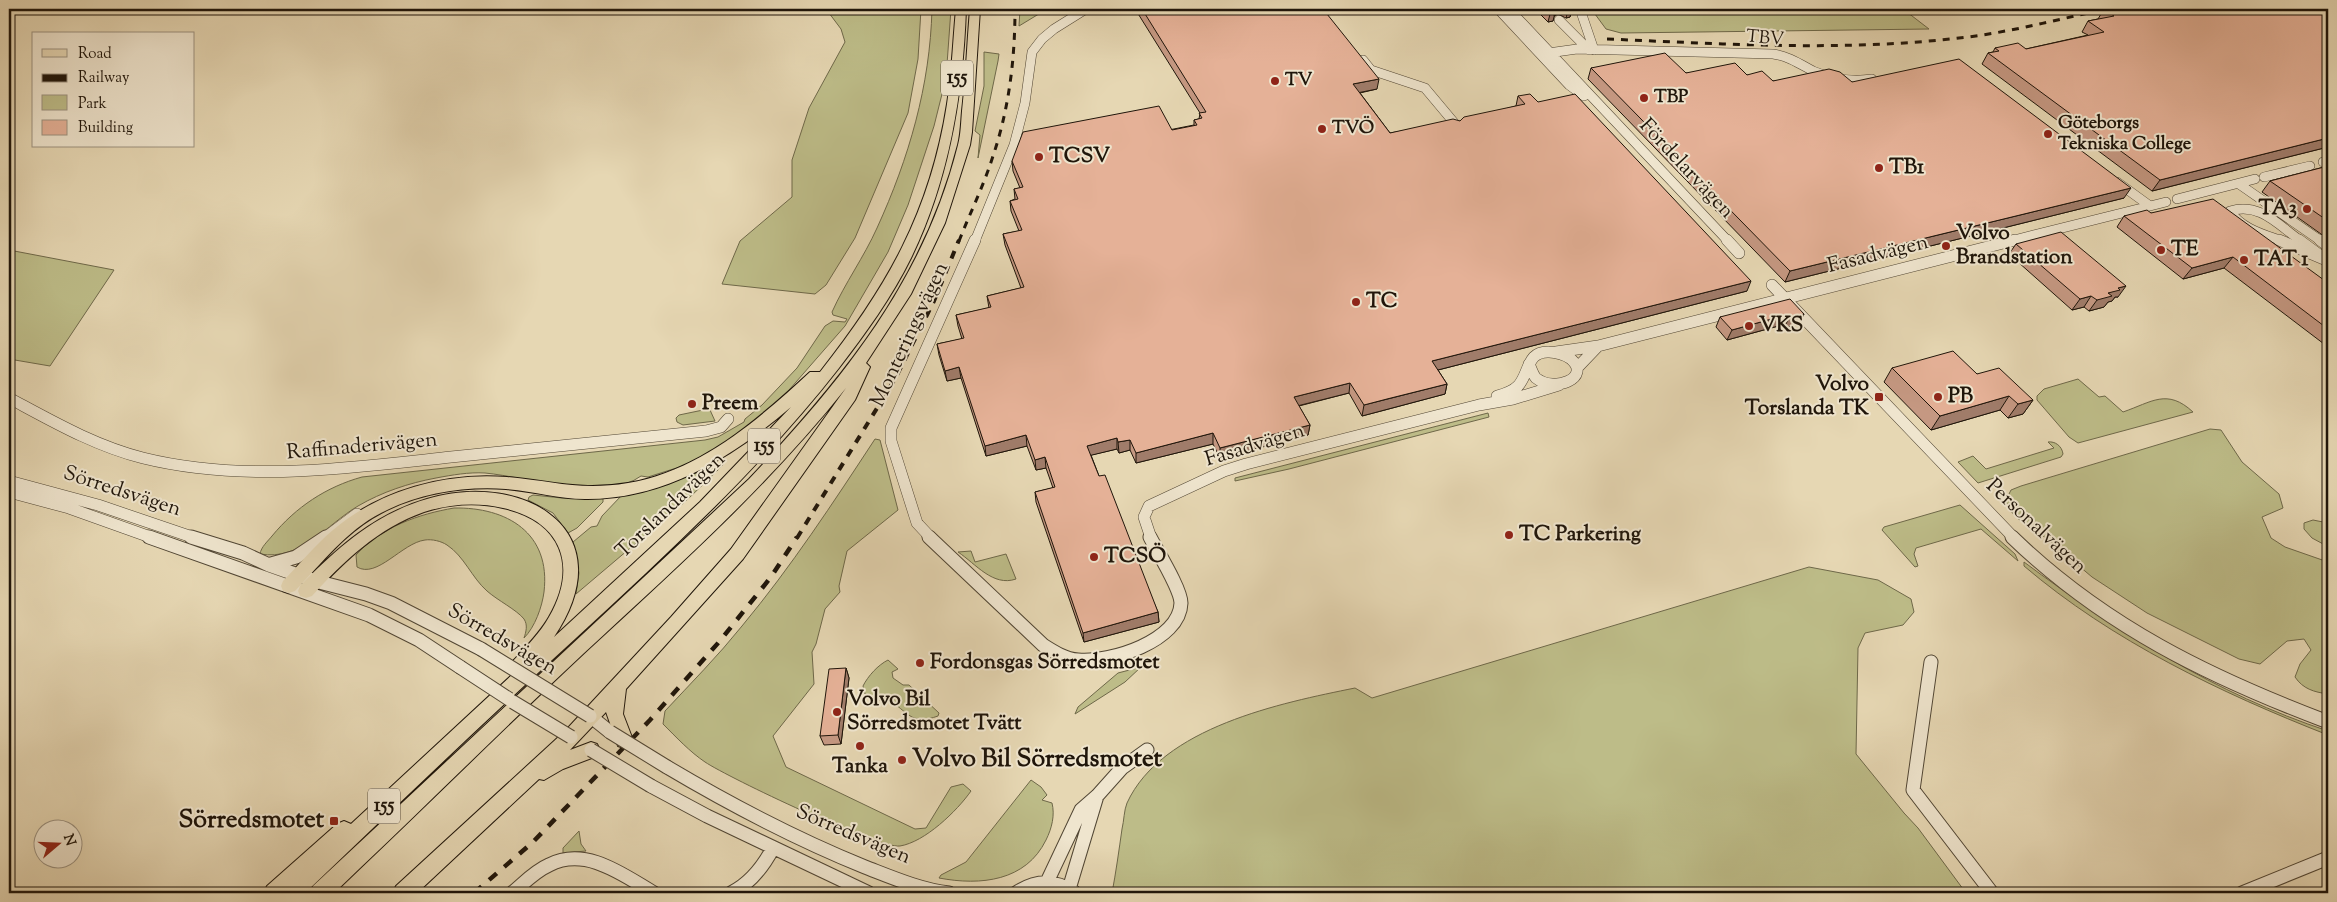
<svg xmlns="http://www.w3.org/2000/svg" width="2337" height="902" font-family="'Sorts Mill Goudy',serif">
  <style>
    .green { fill: #bdbc88; stroke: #6e6849 }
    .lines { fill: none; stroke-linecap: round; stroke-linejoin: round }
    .minor-far2-casing { stroke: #514634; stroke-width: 10 }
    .minor-far1-casing { stroke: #514634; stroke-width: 12 }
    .minor-casing { stroke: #514634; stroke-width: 15 }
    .major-casing { stroke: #1f150a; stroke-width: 2 }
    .minor-far2 { stroke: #efe5ce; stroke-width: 9 }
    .minor-far1 { stroke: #efe5ce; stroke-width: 11 }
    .minor { stroke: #efe5ce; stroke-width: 13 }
    .major { fill: #e6d7b3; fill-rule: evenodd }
    .rail-far2 { stroke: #1f150a; stroke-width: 3; stroke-dasharray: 7 7; stroke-linecap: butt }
    .rail-far1 { stroke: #1f150a; stroke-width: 4; stroke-dasharray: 8 8; stroke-linecap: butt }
    .rail { stroke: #1f150a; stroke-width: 4.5; stroke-dasharray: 10 10; stroke-linecap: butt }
    .minor-bridge-casing { stroke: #514634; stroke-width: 15; stroke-linecap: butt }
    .minor-bridge { stroke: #efe5ce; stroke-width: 13 }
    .wall { fill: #c59882; stroke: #1f150a }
    .shaded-wall { fill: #a07c6a; stroke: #1f150a }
    .building { fill: #e5b197; stroke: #1f150a }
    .poi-dot { fill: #8f2418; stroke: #efe5ce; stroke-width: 2 }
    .labels { text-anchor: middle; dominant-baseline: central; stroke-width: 4; stroke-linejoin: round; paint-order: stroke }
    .far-street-label { font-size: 18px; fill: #1f150a; stroke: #efe5ce }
    .far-poi-label { font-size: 18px; font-weight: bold; fill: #1f150a; stroke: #efe5ce; text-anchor: start }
    .shield { fill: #efe5ce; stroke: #5d5345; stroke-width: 1 }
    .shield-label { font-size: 20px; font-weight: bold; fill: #1f150a }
    .poi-label { font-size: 21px; font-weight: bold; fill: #1f150a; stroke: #efe5ce; text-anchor: start }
    .street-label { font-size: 21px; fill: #1f150a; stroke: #efe5ce }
    .near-poi-label { font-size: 25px; font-weight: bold; fill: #1f150a; stroke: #efe5ce; text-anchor: start }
  </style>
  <rect width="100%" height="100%" fill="#e6d7b3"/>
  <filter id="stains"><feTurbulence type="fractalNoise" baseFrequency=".004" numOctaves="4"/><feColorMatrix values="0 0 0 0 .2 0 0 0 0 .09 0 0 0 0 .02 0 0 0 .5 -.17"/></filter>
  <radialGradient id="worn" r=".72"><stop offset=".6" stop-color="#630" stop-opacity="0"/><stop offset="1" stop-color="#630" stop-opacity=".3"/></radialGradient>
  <!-- green -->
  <path class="green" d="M831,9H921L918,59L908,113L855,238L826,285L815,294L722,284L740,241L792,197V160L809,108L845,42L841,29L829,13Z
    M932,9H951L945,92L942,94L934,126L908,205L888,252L845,326L789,390L740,436L689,464L648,477L641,476C606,502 527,477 485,473C469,472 452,475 436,478C409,483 382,492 358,506C326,525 301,561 260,554C261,547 268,541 272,536C296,507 326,487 362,477L705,440L718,437L744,422L745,419L762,405L797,368L825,326L833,321L845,322L847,319L833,315L832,312C845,283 864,257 877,228C909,158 930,86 932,9Z
    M1020,9H1047L1019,26Z
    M1598,9H1903L1929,29L1621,33L1606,29L1592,10Z
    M984,52L999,54L998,61L978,158L980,135L975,131L984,86Z
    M9,250L114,270L50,366L9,359Z
    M2078,379L2099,397L2105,396L2123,412C2152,402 2167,388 2193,412L2078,443L2069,437L2037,400V396L2044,389Z
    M703,410H710L715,421L683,425L677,422L676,418L679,415Z
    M1488,413L1489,417L1289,469L1235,481V478Z
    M2210,429L2221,430L2242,462L2279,494L2283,508L2262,517L2271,538L2285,547L2328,562V694C2314,692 2303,689 2295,677L2300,664L2311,650L2304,639L2287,641L2260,664L2239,659L2147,613L2092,577L2046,538L2017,518L2008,508L2006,500L2011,490L2021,486Z
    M875,439L880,440L898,510L847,551L839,586L840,592L825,609L816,644L812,652L814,684L773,736L786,767L915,829L926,828L951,787L963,784L971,791C957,811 925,842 900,846C878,849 729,778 705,762C690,752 676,737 663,724L665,711C691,683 718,656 742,626C791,567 833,503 875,439Z
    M2048,442C2055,441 2062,446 2063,454L2061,457L1978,483L1958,462L1973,456L1986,469L2054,448Z
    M724,464L687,500L576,594L579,573L573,542L591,527L597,526L602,516L622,495L655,487Z
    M533,495L562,498H603V502L577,528L568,533L553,513L528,500L529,497Z
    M1960,505L2015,554L2018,561L1981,529L1916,548L1914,554L1918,566L1915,567L1882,530L1884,527Z
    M454,508C507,507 551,533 544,592C542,607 535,627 524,638C526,632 528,625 524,619C517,610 497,600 487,591C472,578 464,556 447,545C441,541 432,539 425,540C402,543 377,579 357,567L356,555C381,527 419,514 454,508Z
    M2313,520L2328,523V544L2325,545L2312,538L2304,529V523Z
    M971,551L975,562L1006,554L1016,579C993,587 976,564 958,552Z
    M2024,562C2118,632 2216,694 2328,731V735C2221,693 2112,641 2024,566Z
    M1809,567L1878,580L1911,599L1914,612L1903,625L1865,633L1858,648L1856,754L1904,813L1918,828L1966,893H1112C1116,872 1119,850 1122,829C1124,821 1124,810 1127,803C1162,727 1281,703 1355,688L1372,698Z
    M888,660L898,669L892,672L893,678L903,685H909L939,713L938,716C913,725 910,715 891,701L884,702L865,694L863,686C868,676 878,665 888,660Z
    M1141,667L1125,682L1075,714L1078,707L1118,673Z
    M1031,780L1041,787L1047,795L1042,800L1052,803C1055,815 1052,828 1046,840C1026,881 981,886 939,878L941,875L966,862Z
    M579,831L581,844L586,851L563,853V848Z"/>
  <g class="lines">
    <!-- minor-far2 casing -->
    <g class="minor-far2-casing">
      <path id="minor-far2" d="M1498,9L1569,85L1584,96
        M1509,9L1728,241
        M1580,9L1594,50
        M1559,20L1589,50
        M1541,54L1577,49L1773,54C1788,56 1800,64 1813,71C1832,79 1852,82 1872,79
        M1363,60L1371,70L1425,88L1456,125
        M2323,162L2328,160
        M2264,177L2310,166
        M2117,182L2150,206
        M2239,184L2321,241
        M2177,199L2255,179
        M975,241L1014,145L1025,103L1032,52L1042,39L1054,29L1086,9
        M2010,241L2166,202
        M2282,241C2263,234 2242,229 2230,211C2260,202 2278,225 2301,241"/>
    </g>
    <!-- minor-far1 casing -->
    <g class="minor-far1-casing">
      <path id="minor-far1" d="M1727,240L1739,253
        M2279,240L2326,260
        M2299,240L2326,260
        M2320,240L2328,246
        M2326,260L2328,261
        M1772,285L2014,538
        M1556,352L1598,346L2015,240
        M1577,368L1598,346
        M1497,396C1505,394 1512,392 1518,386C1530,373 1526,351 1549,352C1556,352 1566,355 1571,359C1592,378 1554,393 1536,378C1533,375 1531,368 1529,364
        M9,398C52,421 95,446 143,458C244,483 349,468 451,457C536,448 621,439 706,431L721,427L728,419
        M9,481L98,505L195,538
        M9,492L69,508L153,538
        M325,538L357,514
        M931,538L917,523L891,441V428L975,240
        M1151,538L1144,517L1149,506L1224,471L1246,464L1479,405L1513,399L1559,385"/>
    </g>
    <!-- minor casing -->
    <g class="minor-casing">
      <path id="minor" d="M149,537L369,615L419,640L460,667
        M191,537L243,553L269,565L315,581L366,594L391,603L481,649
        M929,537L1043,645C1054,652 1065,659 1078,660C1110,663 1180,641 1181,603C1181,589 1157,551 1150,537
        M2012,537C2104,626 2209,677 2328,722
        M271,564L296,557L326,537
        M1931,662L1913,790L1992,893
        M590,716L610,732
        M667,767C731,805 796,839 865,867C891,877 921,890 949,893
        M651,786L707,816L869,893
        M1047,882L1081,810L1097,796L1122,768L1147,750
        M1069,889L1097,796
        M512,893C524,883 535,871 549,865C586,846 623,875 654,893
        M731,893C751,883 763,867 773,848
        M1016,893C1035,880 1054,879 1074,892
        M2242,893L2328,858"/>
    </g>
    <!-- major casing -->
    <g class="major-casing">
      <path id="major" d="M956,9H966C963,95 949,180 911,258C892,297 865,334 839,368C761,468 668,553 576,638C484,722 394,808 305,893H264L267,886L337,824L344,821L351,824L515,672L510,666L513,661C526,647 540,633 549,617C579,565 561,521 503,508C477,502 449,504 424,512C378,528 344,561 312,596L306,598L300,596L298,591L300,586C337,548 375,514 427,499C526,470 625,532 554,637L700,502L791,407C733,457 664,500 585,499C558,499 533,491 506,489C464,486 419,493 381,513C346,531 322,563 295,591L289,593L283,591L281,586L283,581C300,564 315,545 333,530C380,490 446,472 507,477C553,481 580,491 628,483C700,471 758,420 810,372H820C887,287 930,213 947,104C952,72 953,40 956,9Z
        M970,9H980L972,132L970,145L945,223L911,294L866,363L870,367L855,400L743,559L626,689L623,714L633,740L630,746L624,748L618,746L606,712L570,750L591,742L597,744L600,750L597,756L563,769L544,780L539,779L417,893H393L396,886L565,731L671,617L731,549L846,388C768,486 675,569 583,654C507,725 434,798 359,869L334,893H310L313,886L749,479C842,380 924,281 958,145C961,134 961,122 962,111C966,77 967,43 970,9Z"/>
    </g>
    <!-- minor-far2 -->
    <use href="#minor-far2" class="minor-far2"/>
    <!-- minor-far1 -->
    <use href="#minor-far1" class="minor-far1"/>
    <!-- minor -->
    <use href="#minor" class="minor"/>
    <!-- major -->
    <use href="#major" class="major"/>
    <!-- rail-far2 -->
    <path class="rail-far2" d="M1607,39C1727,44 1848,52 1968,37C2015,31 2060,19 2106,9
      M959,241C970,213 984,185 993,156C1009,109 1015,59 1015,9"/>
    <!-- rail-far1 -->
    <path class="rail-far1" d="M797,538L895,379L934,301L959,240"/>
    <!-- rail -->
    <path class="rail" d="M474,893L533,842L650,720L719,642L771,577L797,537"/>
    <!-- minor-bridge casing -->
    <g class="minor-bridge-casing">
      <path id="minor-bridge" d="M481,649L590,716
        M460,667L509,699
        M513,702L571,737
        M610,732L667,767
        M591,750L651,786"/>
    </g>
    <!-- minor-bridge -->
    <use href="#minor-bridge" class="minor-bridge"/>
  </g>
  <!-- wall -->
  <path class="wall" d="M1137,9H1323L1377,89L1360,93L1390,133L1460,121L1516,106L1518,96L1538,102L1747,291L1438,370L1447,384L1445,394L1385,410L1362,416L1349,393L1299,406L1310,425L1308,435L1220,458L1213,444L1136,463L1130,450L1119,453L1117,449L1091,455L1099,476L1158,612L1159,622L1084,642L1036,502L1035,492L1053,488L1046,468L1036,470L1027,446L986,456L961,378L947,381L939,355L937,344L962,339L958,326L956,315L989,308L987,296L1021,288L1005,245L1003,234L1019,231L1011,211L1010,201L1015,199L1014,189L1020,188L1013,171L1012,161L1194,125V120L1199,119L1200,113L1137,12Z
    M1535,9H1572L1570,17L1566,18L1558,14L1554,16L1553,21L1548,22Z
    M2104,9H2328V147L2152,191L1982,64L1988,53L1993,52L1995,48L2026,49L2088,35L2082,32L2088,21L2098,19Z
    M1591,68L1686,73L1747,75L1773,81L1852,82L2124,198L1785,282L1588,79Z
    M2328,166V239L2262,192L2270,181Z
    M2151,213L2328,283V347L2224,268L2183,279L2117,227L2124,216Z
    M2016,244L2118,297H2115L2112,301L2108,302L2104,307L2089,311L2084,307L2072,310L2009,254Z
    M1804,314L1799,324L1784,328L1782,325L1727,340L1716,327L1720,317Z
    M1892,368L1977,374L2033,400L2023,414L2008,418L2000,410L1931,430L1884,382Z
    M846,668L849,678L841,744L824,745L820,736Z"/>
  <!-- shaded-wall -->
  <path class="shaded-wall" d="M1556,9H1559L1558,14L1554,16Z
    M1572,9L1570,17L1566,18L1568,10Z
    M1555,13L1553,21L1548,22L1550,14Z
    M1379,79L1377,89L1352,94L1353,84Z
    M2328,138V147L2152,191L2160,180Z
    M2131,188L2124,198L1785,282L1790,271Z
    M2233,257L2224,268L2183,279L2192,268Z
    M1751,281L1747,291L1430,372L1432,361Z
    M2126,286L2118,297H2115L2112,301L2108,302L2104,307L2089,311L2097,300L2118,288Z
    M2091,296L2084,307L2072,310L2080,299Z
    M1804,314L1799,324L1784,328L1789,318Z
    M1786,315L1782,325L1727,340L1732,330Z
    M959,367L961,378L947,381L945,371Z
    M1350,383L1349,393L1293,407L1294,397Z
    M1447,384L1445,394L1362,416L1364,405Z
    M2009,396L2000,410L1931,430L1940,416Z
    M2033,400L2023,414L2008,418L2018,404Z
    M1310,425L1308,435L1220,458V448Z
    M1213,433V444L1136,463V453Z
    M1026,435L1027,446L986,456L985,446Z
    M1117,438V449L1088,456L1087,446Z
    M1130,440V450L1119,453L1118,442Z
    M1045,457L1046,468L1036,470L1035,460Z
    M1158,612L1159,622L1084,642L1083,633Z
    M846,668L849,678L841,744L838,735Z"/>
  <!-- building -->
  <path class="building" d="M1142,9H1323L1379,79L1353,84L1390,133L1453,119L1460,121L1464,117L1525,104L1518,96L1530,94L1538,102L1575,94L1751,281L1432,361L1447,384L1387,399L1364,405L1350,383L1294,397L1310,425L1220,448L1213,433L1136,453L1130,440L1118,442L1117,438L1087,446L1099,476L1105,475L1158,612L1083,633L1035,492L1055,487L1045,457L1035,460L1026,435L985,446L959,367L945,371L937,344L964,338L956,315L991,307L987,296L1024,287L1003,234L1022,230L1010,201L1018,199L1014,189L1023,187L1012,161L1023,132L1159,106L1172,130L1197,125L1194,120L1202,118L1199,113L1206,112Z
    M1545,9H1556L1555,13L1550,14Z
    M2104,9H2328V138L2160,180L1988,53L1999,51L1995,48L2018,43L2026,49L2104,32L2088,21L2114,16Z
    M1665,53L1686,73L1735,63L1747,75L1762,71L1773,81L1829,69L1840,72L1852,82L1959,59L2131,188L1790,271L1591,68Z
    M2328,166V221L2270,181Z
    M2213,199L2328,283V329L2233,257L2192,268L2124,216L2147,210L2151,213Z
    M2061,232L2126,286L2118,288L2120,290L2108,293L2112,296L2097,300L2091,296L2080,299L2016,244Z
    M1790,299L1804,314L1789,318L1786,315L1732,330L1720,317Z
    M1953,351L1977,374L1999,368L2033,400L2018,404L2009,396L1940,416L1892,368Z
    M846,668L838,735L820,736L829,669Z"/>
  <!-- markers -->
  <g class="poi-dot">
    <circle cx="1275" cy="81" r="5"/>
    <circle cx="1644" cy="98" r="5"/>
    <circle cx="1322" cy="129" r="5"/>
    <circle cx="2048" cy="134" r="5"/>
    <circle cx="1039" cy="157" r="5"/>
    <circle cx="1879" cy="168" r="5"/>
    <circle cx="2307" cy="209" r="5"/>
    <circle cx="1946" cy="246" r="5"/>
    <circle cx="2161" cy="250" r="5"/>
    <circle cx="2244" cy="260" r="5"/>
    <circle cx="1356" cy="302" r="5"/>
    <circle cx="1749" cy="326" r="5"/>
    <rect x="1874" y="392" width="10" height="10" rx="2.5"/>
    <circle cx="1938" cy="397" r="5"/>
    <circle cx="692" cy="404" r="5"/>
    <circle cx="1509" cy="535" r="5"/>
    <circle cx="1094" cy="557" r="5"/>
    <circle cx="920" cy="663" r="5"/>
    <circle cx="837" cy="712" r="5"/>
    <circle cx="860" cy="746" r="5"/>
    <circle cx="902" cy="760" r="5"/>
    <rect x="329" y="816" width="10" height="10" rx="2.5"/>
  </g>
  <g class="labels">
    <!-- far-street labels -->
    <g class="far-street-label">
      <text transform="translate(1765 39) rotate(5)">TBV</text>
    </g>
    <!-- far-poi labels -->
    <g class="far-poi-label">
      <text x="1285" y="81">TV</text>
      <text x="1654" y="98">TBP</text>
      <text x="2058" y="124">Göteborgs<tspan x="2058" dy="21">Tekniska College</tspan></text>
      <text x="1332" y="129">TVÖ</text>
    </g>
    <!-- shield labels -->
    <g class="shield">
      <rect x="941" y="60.5" width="32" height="35" rx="4"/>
      <rect x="748" y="428.5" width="32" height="35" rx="4"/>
      <rect x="368" y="788.5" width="32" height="35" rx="4"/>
    </g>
    <g class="shield-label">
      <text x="957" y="78">155</text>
      <text x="764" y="446">155</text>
      <text x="384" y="806">155</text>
    </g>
    <!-- poi labels -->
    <g class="poi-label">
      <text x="1049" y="157">TCSV</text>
      <text x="1889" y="168">TB1</text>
      <text x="2297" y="209" text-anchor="end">TA3</text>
      <text x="1956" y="234">Volvo<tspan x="1956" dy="24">Brandstation</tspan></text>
      <text x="2171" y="250">TE</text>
      <text x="2254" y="260">TAT 1</text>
      <text x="1366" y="302">TC</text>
      <text x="1759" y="326">VKS</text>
      <text x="1869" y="385" text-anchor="end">Volvo<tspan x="1869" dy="24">Torslanda TK</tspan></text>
      <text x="1948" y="397">PB</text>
      <text x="702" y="404">Preem</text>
      <text x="1519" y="535">TC Parkering</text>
      <text x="1104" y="557">TCSÖ</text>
      <text x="930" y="663">Fordonsgas Sörredsmotet</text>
      <text x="847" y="700">Volvo Bil<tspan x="847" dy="24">Sörredsmotet Tvätt</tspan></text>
      <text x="860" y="767" text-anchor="middle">Tanka</text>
    </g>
    <!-- street labels -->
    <g class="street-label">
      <text transform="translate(1686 169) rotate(47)">Fördelarvägen</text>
      <text transform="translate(1878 255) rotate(-14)">Fasadvägen</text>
      <text transform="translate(910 335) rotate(-65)">Monteringsvägen</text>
      <text transform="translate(1255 446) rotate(-17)">Fasadvägen</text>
      <text transform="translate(362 447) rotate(-5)">Raffinaderivägen</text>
      <text transform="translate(122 492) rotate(18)">Sörredsvägen</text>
      <text transform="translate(671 506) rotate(-44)">Torslandavägen</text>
      <text transform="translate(2036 527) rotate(43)">Personalvägen</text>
      <text transform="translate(502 640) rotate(30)">Sörredsvägen</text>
      <text transform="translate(853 835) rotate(23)">Sörredsvägen</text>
    </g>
    <!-- near-poi labels -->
    <g class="near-poi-label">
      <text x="912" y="760">Volvo Bil Sörredsmotet</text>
      <text x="324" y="821" text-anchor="end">Sörredsmotet</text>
    </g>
  </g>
  <!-- margin -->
  <rect width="2337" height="902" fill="none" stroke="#e6d7b3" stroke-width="30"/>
  <rect x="10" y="10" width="2317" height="882" fill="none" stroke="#1f150a" stroke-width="2.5"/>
  <rect x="15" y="15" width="2307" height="872" fill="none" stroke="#1f150a"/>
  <!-- legend -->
  <rect x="32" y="32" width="162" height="115" fill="#efe5ce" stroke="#9c9280"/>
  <rect x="42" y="49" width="25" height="8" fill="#e6d7b3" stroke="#9c9280"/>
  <text x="78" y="58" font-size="15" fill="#1f150a">Road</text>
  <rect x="42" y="74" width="25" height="8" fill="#1f150a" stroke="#9c9280"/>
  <text x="78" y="82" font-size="15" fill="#1f150a">Railway</text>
  <rect x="42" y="95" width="25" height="15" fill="#bdbc88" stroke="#9c9280"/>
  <text x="78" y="108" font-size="15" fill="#1f150a">Park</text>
  <rect x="42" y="120" width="25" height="15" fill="#e5b197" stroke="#9c9280"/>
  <text x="78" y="132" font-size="15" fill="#1f150a">Building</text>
  <!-- north arrow -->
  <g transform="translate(58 844) rotate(71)"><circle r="24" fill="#efe5ce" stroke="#9c9280"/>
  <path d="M0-4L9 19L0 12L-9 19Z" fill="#8f2418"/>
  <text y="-8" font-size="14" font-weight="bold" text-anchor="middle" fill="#1f150a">N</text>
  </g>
  <rect width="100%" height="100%" filter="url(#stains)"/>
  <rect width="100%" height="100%" fill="url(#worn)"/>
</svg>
